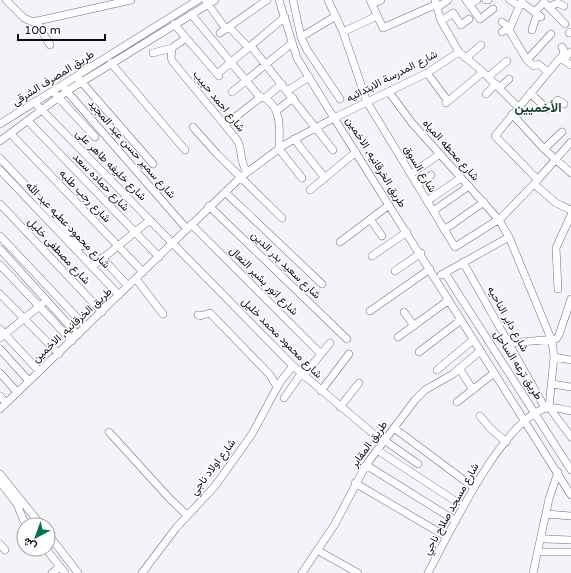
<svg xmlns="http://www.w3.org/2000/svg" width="571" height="573" font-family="'Varela Round',Vazirmatn,sans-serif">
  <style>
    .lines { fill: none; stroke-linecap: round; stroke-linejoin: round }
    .minor-casing { stroke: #716c89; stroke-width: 8 }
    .minor { stroke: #fff; stroke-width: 7 }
    .labels { text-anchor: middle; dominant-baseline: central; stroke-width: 3; stroke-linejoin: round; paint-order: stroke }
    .street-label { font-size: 11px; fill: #0d0b16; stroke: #fff }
    .quarter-label { font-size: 13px; font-weight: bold; fill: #0f3d2a; stroke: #fff }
  </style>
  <rect width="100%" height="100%" fill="#f4f3fa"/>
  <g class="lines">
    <!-- minor casing -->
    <g class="minor-casing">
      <path id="minor" d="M6,0L24,18L33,22L131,0
        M205,0L226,29
        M279,0L297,58L334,118L427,73L459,52
        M293,0L301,37L307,50L340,99
        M328,0L343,32L367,102L455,247L501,218L534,184L571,142
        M370,0L383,28L437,4
        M435,0L441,21L459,52L483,72L518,107
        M466,0L480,19L493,9
        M486,0H488
        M510,0L519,6
        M522,0L509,30L527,60L534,66L538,64L548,72
        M521,2L541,17
        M372,4L381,0
        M469,4L477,0
        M548,7L558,3L564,6
        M437,8L448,0
        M535,12L544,2L565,24
        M191,14L258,95C260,97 263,97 266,99C283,110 279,132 279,149L302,178
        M36,21L50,45
        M441,21L453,13L461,25L469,19
        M502,22L509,27
        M174,24L219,76
        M229,27L249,48
        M532,30L537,14
        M343,32L377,16
        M502,32L509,28
        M220,33L267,0
        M569,33L571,32
        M301,37L336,16
        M251,46L333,150
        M172,48L171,58L173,62L237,140C243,150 239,161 247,172
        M153,53L172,48L186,38
        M562,57L564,50L562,47
        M466,58L481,45
        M564,59L571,52
        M527,60L551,34
        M111,63L185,150
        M427,73L448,101
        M217,74L285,17
        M488,77L507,61
        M79,79L153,164
        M64,88L186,228
        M499,88L509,79
        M287,91L309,77
        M232,92L292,43
        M389,92L412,123L499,220L509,237L552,341L554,357L549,407
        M530,93L547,109L558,100L564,104
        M486,94L496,84
        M56,95L95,137
        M265,98L282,84
        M34,102L293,366L383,442
        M446,103L483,72
        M276,111L293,98
        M512,114L544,149L571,173
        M28,121L159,257
        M0,124L198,0
        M225,125L261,97
        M193,127L217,154L282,218
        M11,134L143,272
        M294,139L325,178
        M0,141L67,91L215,0
        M544,149L562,132
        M0,158L82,246
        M0,170L119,295
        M411,174L440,154
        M538,180L495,136L560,58L571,65
        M534,184L556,203L571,210
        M417,185L431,175
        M310,190L356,152
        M225,192L322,284
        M427,201L461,178
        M0,204L102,312
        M209,206L347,339
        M433,211L469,186
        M370,219L382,236
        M191,224L321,354
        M444,230L484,202
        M0,236L86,327
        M340,242L389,205
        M0,249L78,335
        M372,256L407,232
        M102,258L128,286
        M463,262L545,408
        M0,265L72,341
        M92,267L150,220
        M395,271L421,253
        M445,273L571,470
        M441,275L509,237
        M136,279L163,314
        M558,289L556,248L571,215
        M0,294L59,354
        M370,311L430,269
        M404,312L414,326
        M198,315L200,316L210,313L270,375L277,387
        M0,329L39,371
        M398,337L449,300
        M0,338L42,304
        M509,343L556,339L559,335L571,299
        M0,349L29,381
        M419,352L461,320
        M554,357L571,360
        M459,368L473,390
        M437,370L473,340
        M0,373L17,392
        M303,376L330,343
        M552,384L571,387
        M321,391L349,354
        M0,396L6,403
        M284,398L301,374
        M457,402L494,373
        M340,407L359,383
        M549,407L571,437
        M0,409L241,177L284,145L334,118L571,495
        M480,416L490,428L506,442
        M394,428L473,487
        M109,432L170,499L187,515
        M384,440L418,464
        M377,450L463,506
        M366,465L456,521
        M0,474L41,525
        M0,482L17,504L23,519L28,525
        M355,483L447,537
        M546,514L571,516
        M48,534L78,573
        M545,539L571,540
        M0,544L5,550
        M46,549L65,573
        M317,550L358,573
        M543,552H571
        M52,573L60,567
        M142,573L176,528L215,486L252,434L280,382L293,366
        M302,573L335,524L366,465L415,400L425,390L453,374L480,351
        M428,573C449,534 503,418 547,408C554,406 564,410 571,411
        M533,573L549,499L558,472"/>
    </g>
    <!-- minor -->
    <use href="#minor" class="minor"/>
  </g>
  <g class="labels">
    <!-- street labels -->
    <g class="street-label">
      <text transform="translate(392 76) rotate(-27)">شارع المدرسة الابتدائيه</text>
      <text transform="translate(53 78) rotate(-32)">طريق المصرف الشرقى</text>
      <text transform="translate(219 101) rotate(51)">شارع احمد حبيب</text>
      <text transform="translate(132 149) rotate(49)">شارع سمير حسن عبد المجيد</text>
      <text transform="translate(451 150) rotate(48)">شارع محطه المياه</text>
      <text transform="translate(376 162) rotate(58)">طريق الخرقانيه, الاخمين</text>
      <text transform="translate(111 165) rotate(45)">شارع خليفه طاهر على</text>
      <text transform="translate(420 169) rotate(59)">شارع السوق</text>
      <text transform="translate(101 182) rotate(46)">شارع حماده سعد</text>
      <text transform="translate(85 196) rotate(46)">شارع رجب طلبه</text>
      <text transform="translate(68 225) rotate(46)">شارع محمود عطيه عبد الله</text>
      <text transform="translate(59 251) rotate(47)">شارع مصطفى خليل</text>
      <text transform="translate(286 265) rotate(44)">شارع سعيد بدر الدين</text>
      <text transform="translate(264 281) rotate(45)">شارع انور بشير النعال</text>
      <text transform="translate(508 319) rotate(61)">شارع داير الناحيه</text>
      <text transform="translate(72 325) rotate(-43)">طريق الخرقانيه, الاخمين</text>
      <text transform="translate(282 338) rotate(45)">شارع محمود محمد خليل</text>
      <text transform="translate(518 365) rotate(57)">طريق ترعه الساحل</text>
      <text transform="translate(369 444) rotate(-54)">طريق المقابر</text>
      <text transform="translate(213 467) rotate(-53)">شارع اولاد ناجي</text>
      <text transform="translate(451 509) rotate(-61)">شارع مسجد صلاح ناجي</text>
    </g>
    <!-- quarter labels -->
    <g class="quarter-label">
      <text x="538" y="108">الأخميين</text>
    </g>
  </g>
  <!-- north arrow -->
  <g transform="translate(36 537) rotate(221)"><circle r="19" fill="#ffffff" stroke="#9e9da2"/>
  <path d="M0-3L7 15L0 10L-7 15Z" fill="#00734e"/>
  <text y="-6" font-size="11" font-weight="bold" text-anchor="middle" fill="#0d0b16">ش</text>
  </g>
  <!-- scale -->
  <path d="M18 34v6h87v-6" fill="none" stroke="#0d0b16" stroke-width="2"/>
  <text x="24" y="34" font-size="12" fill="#0d0b16" stroke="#ffffff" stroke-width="3" paint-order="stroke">100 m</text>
</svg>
